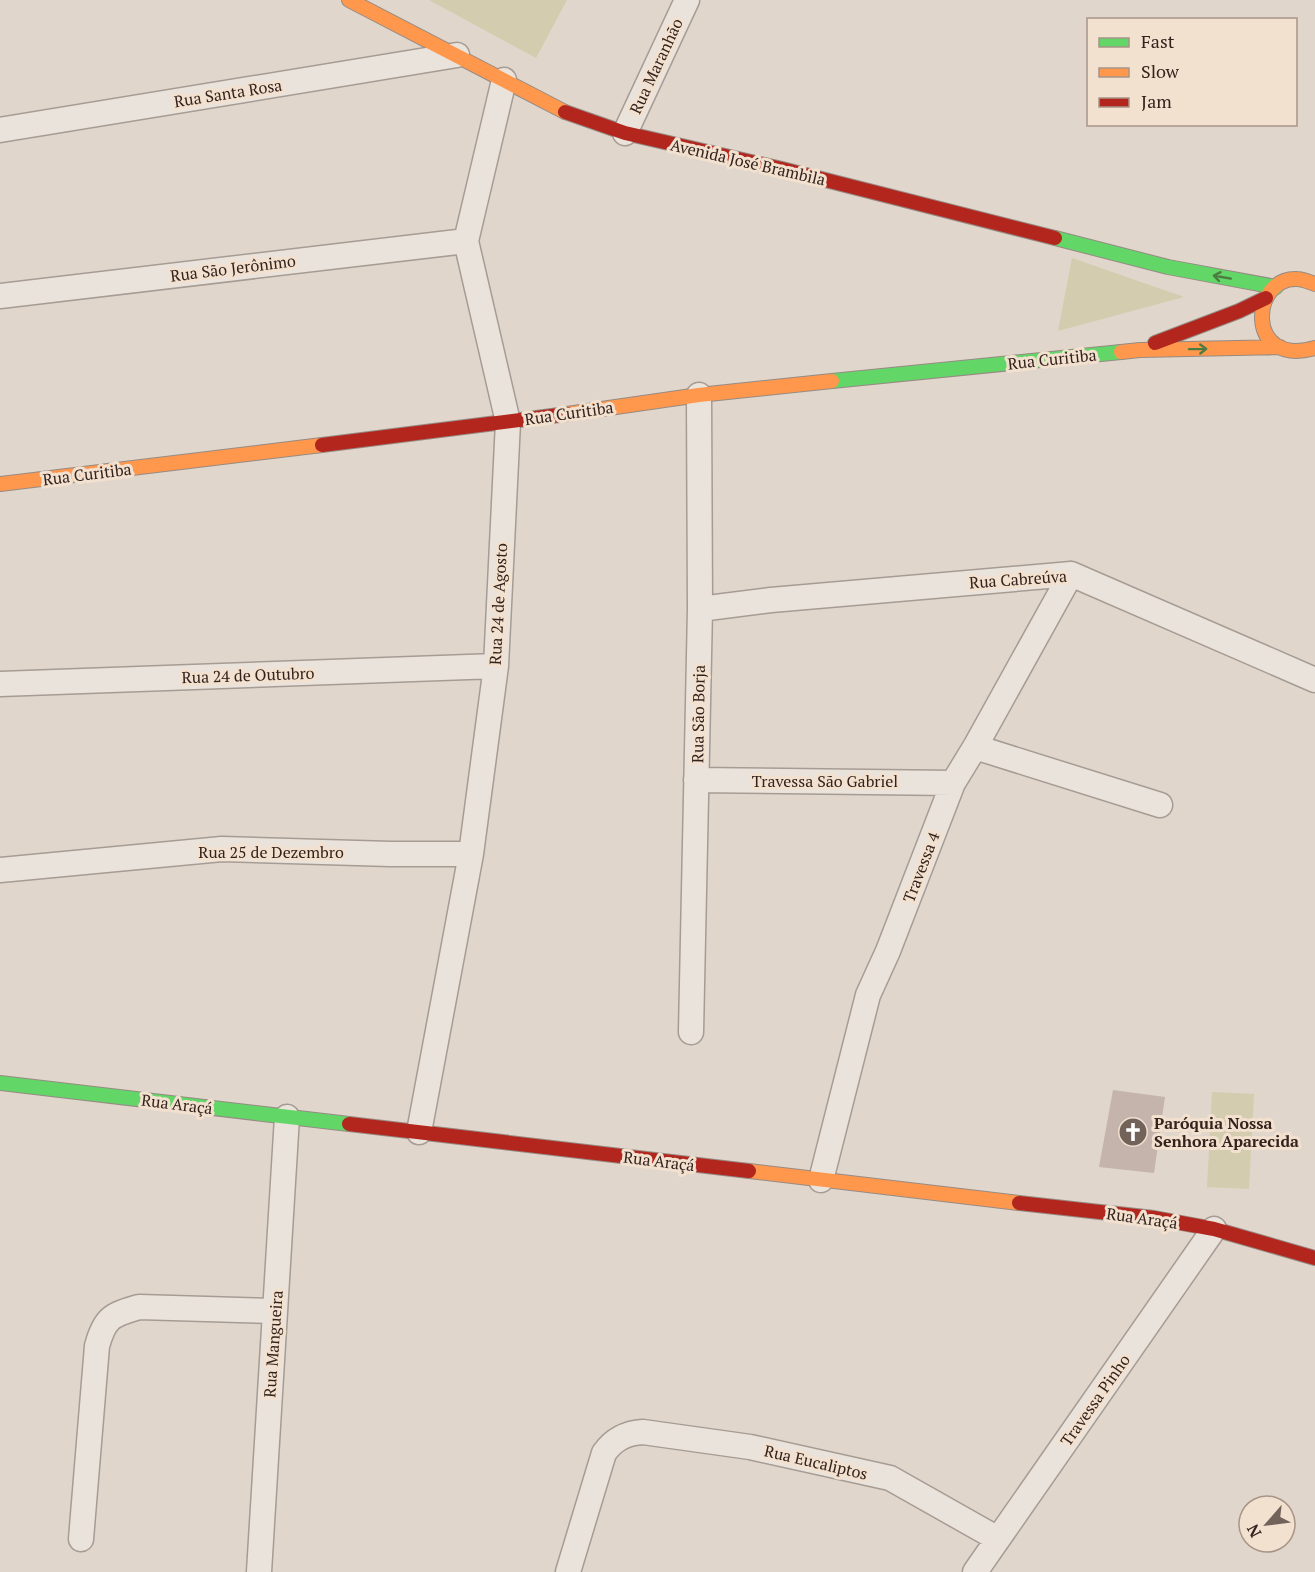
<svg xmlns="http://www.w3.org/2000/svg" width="1315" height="1572" font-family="'PT Serif',serif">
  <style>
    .green { fill: #d4ccae }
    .building { fill: #c5b4ac }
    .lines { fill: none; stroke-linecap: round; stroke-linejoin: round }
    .street-casing { stroke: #a69c94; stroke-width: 27 }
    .fast-casing { stroke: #968b84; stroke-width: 16 }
    .slow-casing { stroke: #968b84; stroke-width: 16 }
    .jam-casing { stroke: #968b84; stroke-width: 16 }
    .street { stroke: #eae3dc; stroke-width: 24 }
    .fast { stroke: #63d668; stroke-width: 14 }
    .slow { stroke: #ff974d; stroke-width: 14 }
    .jam { stroke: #b3261e; stroke-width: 14 }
    .oneway { stroke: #4c7c42 }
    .labels { text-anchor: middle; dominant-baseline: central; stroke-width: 6; stroke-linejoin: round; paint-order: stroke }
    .street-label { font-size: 16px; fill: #34231d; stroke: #f3e1d0 }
    .poi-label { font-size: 16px; font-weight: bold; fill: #34231d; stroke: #f3e1d0; text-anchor: start }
  </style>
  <rect width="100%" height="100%" fill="#e1d6cb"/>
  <!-- green -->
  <path class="green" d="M429,0H567L536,58Z
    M1072,258L1184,297L1058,331Z
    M1212,1092L1254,1094L1249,1189L1207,1187Z"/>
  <!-- building -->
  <path class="building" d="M1113,1090L1165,1097L1154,1173L1099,1167Z"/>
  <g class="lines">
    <!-- street casing -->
    <g class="street-casing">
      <path id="street" d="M0,130L457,55
        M625,133L687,0
        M0,296L466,241
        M700,609L771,600L1071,574L1315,680
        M0,684L496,666
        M975,747L1160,805
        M696,780L953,783
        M0,870L222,849L391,854H471
        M691,1032L700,609L699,395
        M419,1132L471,854L496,666L508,422L466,241L504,80
        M821,1180L868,995L888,951L953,783L975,747L1071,574
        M81,1539L97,1346C105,1317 112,1315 139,1307L275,1311
        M259,1572L287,1117
        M568,1572L604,1453C614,1439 626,1433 643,1432L750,1447L890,1478L998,1539
        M975,1572L1214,1229"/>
    </g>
    <!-- fast casing -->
    <g class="fast-casing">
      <path id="fast" d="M1055,238L1168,267L1276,287
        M832,381L1121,352
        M0,1083L349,1124"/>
    </g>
    <!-- slow casing -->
    <g class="slow-casing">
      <path id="slow" d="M349,0L565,112
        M1315,284C1309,282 1303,279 1297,279C1250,277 1245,368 1315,348
        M1121,352L1140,350L1280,347
        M567,414L699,395L832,381
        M0,484L322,445
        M749,1171L1019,1203"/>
    </g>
    <!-- jam casing -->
    <g class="jam-casing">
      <path id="jam" d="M565,112L625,133L782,169L1055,238
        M1155,343L1239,311L1266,298
        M322,445L567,414
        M349,1124L749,1171
        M1019,1203L1154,1218L1214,1229L1315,1258"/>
    </g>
    <!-- street -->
    <use href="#street" class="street"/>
    <!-- fast -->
    <use href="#fast" class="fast"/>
    <!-- slow -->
    <use href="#slow" class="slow"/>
    <!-- jam -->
    <use href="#jam" class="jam"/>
  </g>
  <!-- one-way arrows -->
  <defs><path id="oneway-shaft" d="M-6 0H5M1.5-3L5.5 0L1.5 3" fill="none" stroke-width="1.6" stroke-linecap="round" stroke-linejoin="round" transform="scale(1.5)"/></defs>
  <g class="oneway">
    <use href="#oneway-shaft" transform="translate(1222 277) rotate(-170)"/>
    <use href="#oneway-shaft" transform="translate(1198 349) rotate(-1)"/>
  </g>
  <!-- icons -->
  <defs>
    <g id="church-disc" transform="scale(1.5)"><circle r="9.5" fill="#71625a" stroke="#f3e1d0"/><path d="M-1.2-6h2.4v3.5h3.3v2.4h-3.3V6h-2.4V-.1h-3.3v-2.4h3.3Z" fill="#fff"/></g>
  </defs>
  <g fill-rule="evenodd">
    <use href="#church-disc" x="1133" y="1132"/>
  </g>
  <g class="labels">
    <!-- street labels -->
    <g class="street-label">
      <text transform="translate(656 66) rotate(-65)">Rua Maranhão</text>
      <text transform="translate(228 93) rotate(-9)">Rua Santa Rosa</text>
      <text transform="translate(748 162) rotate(13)">Avenida José Brambila</text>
      <text transform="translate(233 268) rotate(-7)">Rua São Jerônimo</text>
      <text transform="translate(1052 359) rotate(-6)">Rua Curitiba</text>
      <text transform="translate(569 413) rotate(-8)">Rua Curitiba</text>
      <text transform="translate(87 474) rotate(-7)">Rua Curitiba</text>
      <text transform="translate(1018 579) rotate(-4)">Rua Cabreúva</text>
      <text transform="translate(498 604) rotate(-87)">Rua 24 de Agosto</text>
      <text transform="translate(248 675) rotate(-2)">Rua 24 de Outubro</text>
      <text transform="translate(698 714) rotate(-89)">Rua São Borja</text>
      <text x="825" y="781">Travessa São Gabriel</text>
      <text x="271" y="852">Rua 25 de Dezembro</text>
      <text transform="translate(921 867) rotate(-69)">Travessa 4</text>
      <text transform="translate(177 1104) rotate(7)">Rua Araçá</text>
      <text transform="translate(659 1161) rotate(7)">Rua Araçá</text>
      <text transform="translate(1142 1218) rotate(8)">Rua Araçá</text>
      <text transform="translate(273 1344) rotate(-86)">Rua Mangueira</text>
      <text transform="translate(1095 1400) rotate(-55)">Travessa Pinho</text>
      <text transform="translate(816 1462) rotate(13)">Rua Eucaliptos</text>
    </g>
    <!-- poi labels -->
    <g class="poi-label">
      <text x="1154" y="1123">Paróquia Nossa<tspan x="1154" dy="18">Senhora Aparecida</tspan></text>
    </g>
  </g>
  <!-- legend -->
  <rect x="1087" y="18" width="210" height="108" fill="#f3e1d0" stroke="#a79588" stroke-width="1.5"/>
  <rect x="1099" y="38" width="30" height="9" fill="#63d668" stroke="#a79588" stroke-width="1.5"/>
  <text x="1141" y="48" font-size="18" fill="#34231d">Fast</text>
  <rect x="1099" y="68" width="30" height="9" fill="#ff974d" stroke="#a79588" stroke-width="1.5"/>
  <text x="1141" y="78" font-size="18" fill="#34231d">Slow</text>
  <rect x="1099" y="98" width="30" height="9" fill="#b3261e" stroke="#a79588" stroke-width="1.5"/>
  <text x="1141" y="108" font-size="18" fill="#34231d">Jam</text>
  <!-- north arrow -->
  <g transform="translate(1267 1524) rotate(242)"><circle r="28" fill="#f3e1d0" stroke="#a79588" stroke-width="1.5"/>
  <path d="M0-4.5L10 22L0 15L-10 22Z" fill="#71625a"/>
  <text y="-9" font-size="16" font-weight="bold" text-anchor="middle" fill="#34231d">N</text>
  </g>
</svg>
